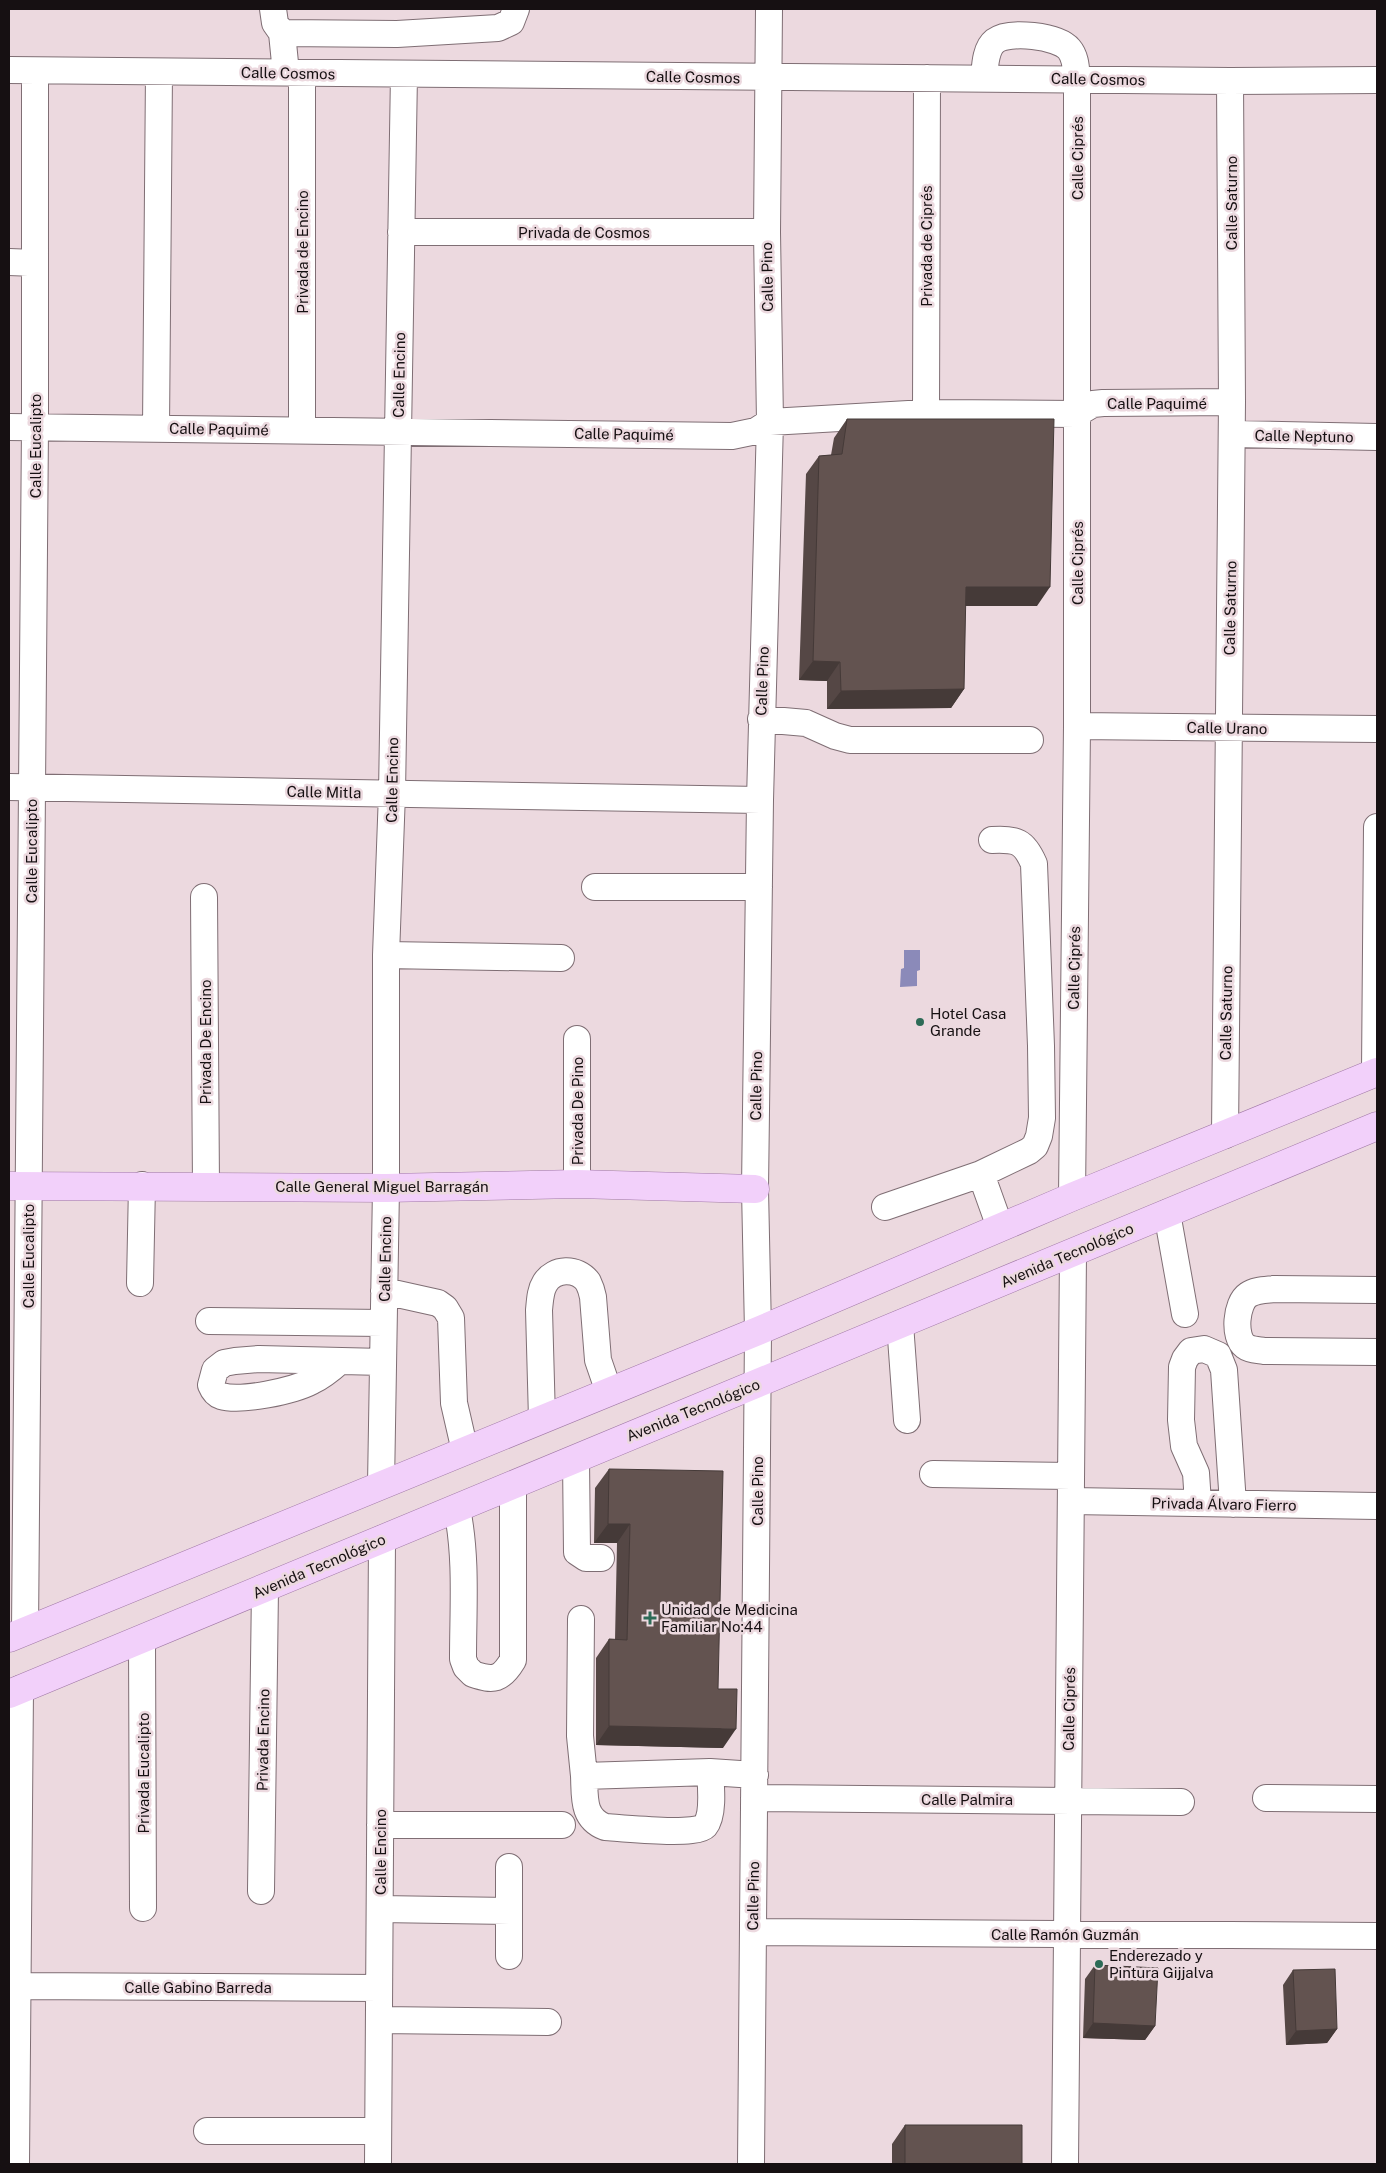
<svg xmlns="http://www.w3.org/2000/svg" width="1386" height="2173" font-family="'Public Sans',sans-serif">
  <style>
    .water { fill: #8b8ab9 }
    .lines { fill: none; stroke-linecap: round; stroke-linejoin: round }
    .minor-casing { stroke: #7f6e74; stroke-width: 28 }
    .major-casing { stroke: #a078a6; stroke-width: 29 }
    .minor { stroke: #fff; stroke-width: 26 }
    .major { stroke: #f2d0fa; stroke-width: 28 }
    .wall { fill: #554745 }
    .shaded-wall { fill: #453a38 }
    .building { fill: #635350; stroke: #453a38 }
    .poi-dot { fill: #2d6b57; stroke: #ecd9df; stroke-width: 2 }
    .labels { text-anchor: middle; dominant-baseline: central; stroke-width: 5; stroke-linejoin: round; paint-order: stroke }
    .street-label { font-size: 15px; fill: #161012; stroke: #ecd9df }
    .poi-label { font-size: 15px; fill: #161012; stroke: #ecd9df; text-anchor: start }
  </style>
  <rect width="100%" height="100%" fill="#ecd9df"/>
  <!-- water -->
  <path class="water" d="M904,950H920V970L917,971V986L900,987L901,969L904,968Z"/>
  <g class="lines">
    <!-- minor casing -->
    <g class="minor-casing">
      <path id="minor" d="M273,9L275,23L282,33L286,73
        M282,33L397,34L498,28L511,22L516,9
        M9,70L1230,81L1377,80
        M984,78C985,67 985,49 995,41C1009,30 1058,36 1069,49C1076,57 1076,69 1077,79V726L1072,1197
        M401,232H767
        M9,262L35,263
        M926,413L927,78
        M9,427L732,436L756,431L770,422L926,413L1076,414L1093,404L1103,403L1232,402
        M156,428L159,72
        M302,430V73
        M1232,434L1377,437
        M761,719L806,723L835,736L850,740H1030
        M1077,726L1377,729
        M9,787L760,800
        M992,840C1017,839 1024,841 1034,864L1041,1046L1042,1118L1039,1136L1035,1146L1029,1151L981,1174L1000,1227
        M595,887H759
        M204,897L206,1187
        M386,955L561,958
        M1375,1072L1377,827
        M1225,1135L1232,402L1230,81
        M577,1184V1039
        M885,1207L981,1174
        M1167,1213L1185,1314
        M140,1283L142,1185
        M1377,1290L1274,1289C1265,1290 1255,1290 1248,1295C1236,1303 1233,1337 1245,1346C1250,1350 1258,1350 1264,1351L1377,1352
        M384,1291L438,1303L445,1308L451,1318L454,1403L465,1451
        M209,1321L383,1323
        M900,1324L907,1420
        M340,1361C331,1369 323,1376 312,1381C293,1391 241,1402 221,1396C215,1394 213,1390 211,1385L215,1370L224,1363L235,1361L259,1359L383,1362
        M542,1419L539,1310C540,1301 540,1291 545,1283C554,1268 577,1267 588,1282C590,1286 592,1292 593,1297L598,1360L609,1392
        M576,1459L577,1552L586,1558H601
        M933,1474L1071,1476
        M381,1485L386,1188V955L392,793L404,74
        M1071,1501L1377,1506
        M1198,1503L1196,1473L1184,1446L1181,1420L1182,1367L1185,1359L1191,1351L1204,1349L1218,1355L1224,1370L1233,1504
        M457,1509C467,1558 463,1608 463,1659L466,1667L473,1674C494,1681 501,1680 513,1660V1485
        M581,1619L580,1736L584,1776
        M25,1631L35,427V71
        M142,1639L143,1908
        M710,1772C711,1786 714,1815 705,1826C696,1836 621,1828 605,1827C582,1818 585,1797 584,1776Z
        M710,1772L755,1775
        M754,1798L1181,1802
        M1266,1798L1377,1799
        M380,1825H562
        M261,1891L265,1588
        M380,1909L509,1911
        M753,1932L1377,1936
        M509,1956V1867
        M17,1986L379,1988
        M379,2020L548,2022
        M207,2131H378
        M16,2164L20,1689
        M378,2164L382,1539
        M751,2164L758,1331L755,1189L760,800L770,422L767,232L769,9
        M1065,2164L1073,1253"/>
    </g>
    <!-- major casing -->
    <g class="major-casing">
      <path id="major" d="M9,1186L386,1188L577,1184L755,1189
        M9,1638L758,1331L1072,1197L1377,1072
        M9,1694L1377,1126"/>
    </g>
    <!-- minor -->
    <use href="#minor" class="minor"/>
    <!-- major -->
    <use href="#major" class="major"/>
  </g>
  <!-- wall -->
  <path class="wall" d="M847,419L1037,606H965L964,689L951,708L827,709V681L799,680L806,474L819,456L831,455L834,438Z
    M609,1469L718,1689L723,1748L596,1745V1658L609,1639L615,1640L617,1543H594L595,1488Z
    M1095,1965L1155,2026L1145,2040L1083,2038L1085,1979Z
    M1293,1970L1337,2029L1327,2043L1286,2045L1283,1985Z
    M905,2125L1022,2164H892V2144Z"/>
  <!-- shaded-wall -->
  <path class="shaded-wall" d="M966,587H1050L1037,606H953Z
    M813,661L840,662L827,681L799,680Z
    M964,689L951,708L827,709L841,691Z
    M608,1524H630L617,1543H594Z
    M609,1726L736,1729L723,1748L596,1745Z
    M1093,2023L1155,2026L1145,2040L1083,2038Z
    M1337,2029L1327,2043L1286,2045L1296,2031Z"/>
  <!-- building -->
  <path class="building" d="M847,419H1054L1050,587H966L964,689L841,691L840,662L813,661L819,456L842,454Z
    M609,1469L723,1471L718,1689H737L736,1729L609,1726V1639L627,1640L630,1524H608Z
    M1095,1965L1158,1968L1155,2026L1093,2023Z
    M1335,1969L1337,2029L1296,2031L1293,1970Z
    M905,2125H1022V2164H905Z"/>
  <!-- markers -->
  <g class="poi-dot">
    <circle cx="920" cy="1022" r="5"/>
    <path d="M647.5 1610.5h5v5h5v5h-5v5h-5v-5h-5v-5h5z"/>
    <circle cx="1099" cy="1964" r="5"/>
  </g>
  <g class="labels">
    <!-- street labels -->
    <g class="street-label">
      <text transform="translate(288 73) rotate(1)">Calle Cosmos</text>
      <text transform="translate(693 77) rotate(1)">Calle Cosmos</text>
      <text transform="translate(1098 79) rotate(1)">Calle Cosmos</text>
      <text transform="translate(1077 158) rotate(-90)">Calle Ciprés</text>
      <text transform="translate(1231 203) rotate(-90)">Calle Saturno</text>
      <text x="584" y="232">Privada de Cosmos</text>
      <text transform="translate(926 246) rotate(-90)">Privada de Ciprés</text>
      <text transform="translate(302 252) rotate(-90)">Privada de Encino</text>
      <text transform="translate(767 277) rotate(-91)">Calle Pino</text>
      <text transform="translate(399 375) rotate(-89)">Calle Encino</text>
      <text x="1157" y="403">Calle Paquimé</text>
      <text transform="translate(219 429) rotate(1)">Calle Paquimé</text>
      <text transform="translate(624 434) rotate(1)">Calle Paquimé</text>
      <text transform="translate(1304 436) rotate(1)">Calle Neptuno</text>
      <text transform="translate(35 446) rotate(-90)">Calle Eucalipto</text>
      <text transform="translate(1077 563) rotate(-90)">Calle Ciprés</text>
      <text transform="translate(1230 608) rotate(-89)">Calle Saturno</text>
      <text transform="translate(762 681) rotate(-88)">Calle Pino</text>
      <text transform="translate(1227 728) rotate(1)">Calle Urano</text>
      <text transform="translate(392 780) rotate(-89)">Calle Encino</text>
      <text transform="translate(324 792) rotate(1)">Calle Mitla</text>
      <text transform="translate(31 851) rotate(-90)">Calle Eucalipto</text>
      <text transform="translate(1074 968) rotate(-89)">Calle Ciprés</text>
      <text transform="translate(1226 1013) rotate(-89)">Calle Saturno</text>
      <text transform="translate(205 1042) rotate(-90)">Privada De Encino</text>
      <text transform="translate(756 1086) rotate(-89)">Calle Pino</text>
      <text transform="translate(577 1111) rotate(-90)">Privada De Pino</text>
      <text x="382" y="1186">Calle General Miguel Barragán</text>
      <text transform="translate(1067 1255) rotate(-23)">Avenida Tecnológico</text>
      <text transform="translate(28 1256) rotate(-90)">Calle Eucalipto</text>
      <text transform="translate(385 1259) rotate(-89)">Calle Encino</text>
      <text transform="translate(693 1410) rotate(-22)">Avenida Tecnológico</text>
      <text transform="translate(757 1491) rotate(-90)">Calle Pino</text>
      <text transform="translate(1224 1504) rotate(1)">Privada Álvaro Fierro</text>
      <text transform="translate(319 1566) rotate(-23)">Avenida Tecnológico</text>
      <text transform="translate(1069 1709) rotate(-89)">Calle Ciprés</text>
      <text transform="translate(263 1740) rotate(-89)">Privada Encino</text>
      <text transform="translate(143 1773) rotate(-90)">Privada Eucalipto</text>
      <text x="967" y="1799">Calle Palmira</text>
      <text transform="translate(380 1852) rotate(-90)">Calle Encino</text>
      <text transform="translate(753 1896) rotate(-89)">Calle Pino</text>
      <text x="1065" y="1934">Calle Ramón Guzmán</text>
      <text x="198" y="1987">Calle Gabino Barreda</text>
    </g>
    <!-- poi labels -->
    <g class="poi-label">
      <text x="930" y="1013">Hotel Casa<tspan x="930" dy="17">Grande</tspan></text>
      <text x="661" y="1609">Unidad de Medicina<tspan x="661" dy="17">Familiar No:44</tspan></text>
      <text x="1109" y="1955">Enderezado y<tspan x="1109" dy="17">Pintura Gijjalva</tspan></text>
    </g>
  </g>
  <!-- border -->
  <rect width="1386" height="2173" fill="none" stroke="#161012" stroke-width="20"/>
</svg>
